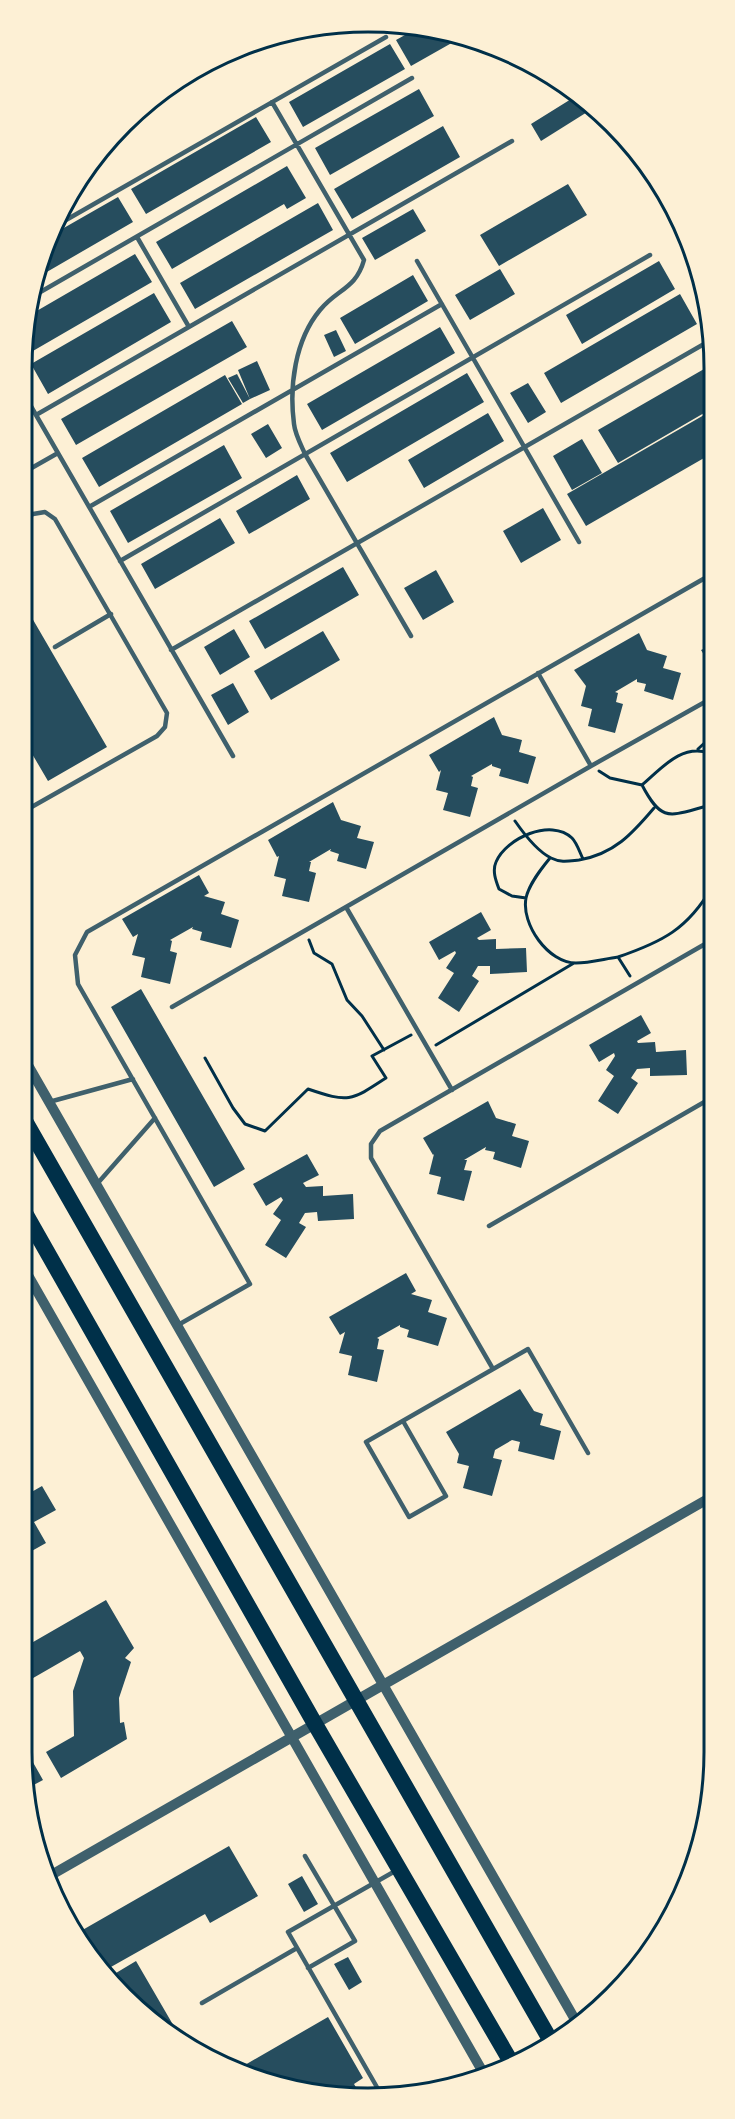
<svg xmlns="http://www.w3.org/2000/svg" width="735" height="2119" font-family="Quicksand,sans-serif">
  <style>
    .building { fill: #264d5e }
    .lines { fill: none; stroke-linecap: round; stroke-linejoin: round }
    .path { stroke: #003049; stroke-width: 3 }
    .service { stroke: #3f606c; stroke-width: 4.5 }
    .tertiary { stroke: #3f606c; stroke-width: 10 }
    .trunk { stroke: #003049; stroke-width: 16 }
    .rim { fill: none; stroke: #003049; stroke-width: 3 }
  </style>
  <rect width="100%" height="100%" fill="#fdf0d5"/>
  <!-- building -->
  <path class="building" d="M414,30L457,33L464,36L411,66L396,40Z
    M390,44L405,69L303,127L289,102Z
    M419,89L434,116L330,175L315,148Z
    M576,96L592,109L541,141L531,124Z
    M256,117L271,142L146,214L131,189Z
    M443,126L460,157L352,219L334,189Z
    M287,166L306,198L287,209L284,204L172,269L156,242Z
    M568,184L587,215L499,266L480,235Z
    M118,197L133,222L33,280L55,233Z
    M318,203L333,230L195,309L180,283Z
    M413,209L426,231L375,260L362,238Z
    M135,254L152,282L26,355L23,350L28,316Z
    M659,261L675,289L582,344L566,315Z
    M500,269L515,294L470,320L455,295Z
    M413,275L428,301L355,344L340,318Z
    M154,293L171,322L48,394L31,364Z
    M680,294L697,324L561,403L544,373Z
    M232,321L247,347L76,445L61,419Z
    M440,327L455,353L322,430L307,404Z
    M336,330L346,351L334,357L324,335Z
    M257,361L270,390L250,399L238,370Z
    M711,365V409L618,463L598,430Z
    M467,373L484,402L347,482L330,453Z
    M237,374L250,399L243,403L228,378Z
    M225,375L242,404L99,487L82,458Z
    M528,383L546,412L528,423L510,393Z
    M711,411V454L586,526L567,494Z
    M488,413L504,441L424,488L408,460Z
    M268,424L282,448L266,458L251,434Z
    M582,439L602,473L572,490L553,456Z
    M224,445L242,478L128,543L110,511Z
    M297,475L310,499L249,534L236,511Z
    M543,508L561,540L521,563L503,531Z
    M220,518L235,543L155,589L141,564Z
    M343,567L359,595L265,649L249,621Z
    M436,570L454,602L423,620L404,588Z
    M21,599L107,747L48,781L21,735Z
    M234,629L250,657L220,675L204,647Z
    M323,631L340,660L271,700L254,671Z
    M639,633L647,650L667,656L663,668L681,673L673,700L644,691L646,684L637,682V679L615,692L618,693L616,702L623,704L615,733L588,726L592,709L581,706L586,686L574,670Z
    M712,645V668L701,650Z
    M233,683L249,712L228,725L211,695Z
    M494,717L502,735L522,740L519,752L536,757L528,784L499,776L501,769L492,766V764L471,776L473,777L471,786L478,788L470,817L443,810L448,793L436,790L441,770L439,772L429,755Z
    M333,802L341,820L361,826L357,838L374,842L366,869L337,861L339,854L330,851L331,849L309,862H311L309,871L316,873L309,902L282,896L286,879L274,876L279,856L277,857L268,840Z
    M199,875L209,893L204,896L225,902L221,914L239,920L231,948L200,940L202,932L192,929L193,927L170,940L172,941L170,951L177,953L170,984L141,977L145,958L132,955L138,934L133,937L122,919Z
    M481,912L491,930L477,938L479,940L496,939V949L526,948L527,972L490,974V966H478L472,976L479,981L459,1012L438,998L454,973L446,968L456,953L455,951L439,960L429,942Z
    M141,989L245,1169L214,1187L111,1007Z
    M641,1015L651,1033L637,1041L638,1043L655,1042L656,1052L686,1050L687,1075L650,1076V1068L637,1069L631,1078L638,1083L618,1114L598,1101L614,1076L606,1070L615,1056L614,1053L599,1062L589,1045Z
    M488,1101L496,1118L516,1124L512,1136L529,1141L521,1168L493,1159L495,1152L485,1150L486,1147L464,1160H467L464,1170L472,1171L464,1201L437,1194L441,1177L429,1174L434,1154L433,1155L423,1138Z
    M307,1154L319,1175L303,1183L306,1187L323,1186V1196L353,1194L354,1219L318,1221L317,1212L305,1213L299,1223L306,1227L286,1258L265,1245L281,1220L273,1214L283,1200L281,1197L266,1206L253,1184Z
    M406,1273L416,1291L411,1294L432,1300L428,1312L447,1318L438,1346L407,1337L409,1330L400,1327V1325L377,1338L379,1339L377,1349L384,1350L377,1382L348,1375L352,1356L339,1353L345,1332L340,1335L329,1317Z
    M520,1389L534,1411L543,1414L540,1425L561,1431L554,1460L518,1451L520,1442L512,1440L495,1450L493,1458L502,1460L492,1496L463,1488L469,1466L457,1463L459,1454L446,1432Z
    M42,1486L56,1510L34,1522L46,1543L21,1557V1498Z
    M106,1600L134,1648L125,1658L131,1662L119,1698L120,1723L124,1722L127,1739L61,1778L46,1752L74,1736L73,1691L84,1658L80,1651L21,1685V1649Z
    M30,1757L43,1780L28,1788L23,1761Z
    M229,1846L258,1896L210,1923L205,1914L102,1972L79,1932Z
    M302,1876L318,1904L304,1912L288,1884Z
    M348,1957L362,1982L349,1990L334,1964Z
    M136,1961L179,2035L106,1979Z
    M328,2017L363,2078L354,2084L357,2089L350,2093L323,2095L238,2069Z"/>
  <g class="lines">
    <!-- path -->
    <path class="path" d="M698,749L712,736
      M599,771L610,778L642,785
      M642,785C662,823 669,816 707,806L712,798
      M642,785C662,768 681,744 709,753L712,759
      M707,806L712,820
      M515,821C524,834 537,851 551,858C561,863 569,861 579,860C614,854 632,834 654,808
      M550,858C541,869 529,884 526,898C521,924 548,963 576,963C589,963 604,959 618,957L630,976
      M712,858V865
      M526,898L512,896L499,889C496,881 492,871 496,862C506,838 551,818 572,838C577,843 580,853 583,859
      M309,940L314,953L332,964L347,1000L362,1016L384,1050
      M618,957C662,942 688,929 712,887
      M436,1045L574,963
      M205,1058L233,1108L245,1124L265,1131L308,1089C349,1103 351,1101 386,1078L372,1056L411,1035"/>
    <!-- service -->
    <path class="service" d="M272,102L364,260C356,289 337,289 320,310C295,340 289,386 294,424C295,434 301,445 305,454L411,636
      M59,224L386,37
      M137,237L189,327
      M417,261L579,542
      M30,298L412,78
      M21,389L233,756
      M36,415L512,141
      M21,474L58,453
      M89,507L442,304
      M21,521L33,514L45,512L55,519L167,713L165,727L157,736L21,813
      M120,561L650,255
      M55,647L111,614
      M171,650L711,340
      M538,673L591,766L712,698
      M346,907L452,1090
      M172,1007L591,766
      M49,1102L133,1079
      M97,1184L155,1118
      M489,1226L713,1097
      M178,1325L250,1284L78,984L75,955L87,932L712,574
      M493,1369L371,1158V1144L380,1131L712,940
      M403,1421L446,1496L409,1517L366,1442L528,1349L588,1453
      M305,1856L355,1941L308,1968
      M202,2003L297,1948
      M373,2092L378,2089L288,1932L397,1870"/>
    <!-- tertiary -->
    <path class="tertiary" d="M21,1053L577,2023
      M21,1263L484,2074
      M46,1878L713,1496"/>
    <!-- trunk -->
    <path class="trunk" d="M21,1114L552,2043
      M21,1206L315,1724L511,2062"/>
  </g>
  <!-- crop -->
  <path d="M0 0H735V2119H0ZM368 32H368A336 336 0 0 1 704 368V1752A336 336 0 0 1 368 2088H368A336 336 0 0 1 32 1752V368A336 336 0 0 1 368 32Z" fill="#fdf0d5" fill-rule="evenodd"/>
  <path class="rim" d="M368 32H368A336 336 0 0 1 704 368V1752A336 336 0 0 1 368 2088H368A336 336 0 0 1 32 1752V368A336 336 0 0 1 368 32Z"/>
</svg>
